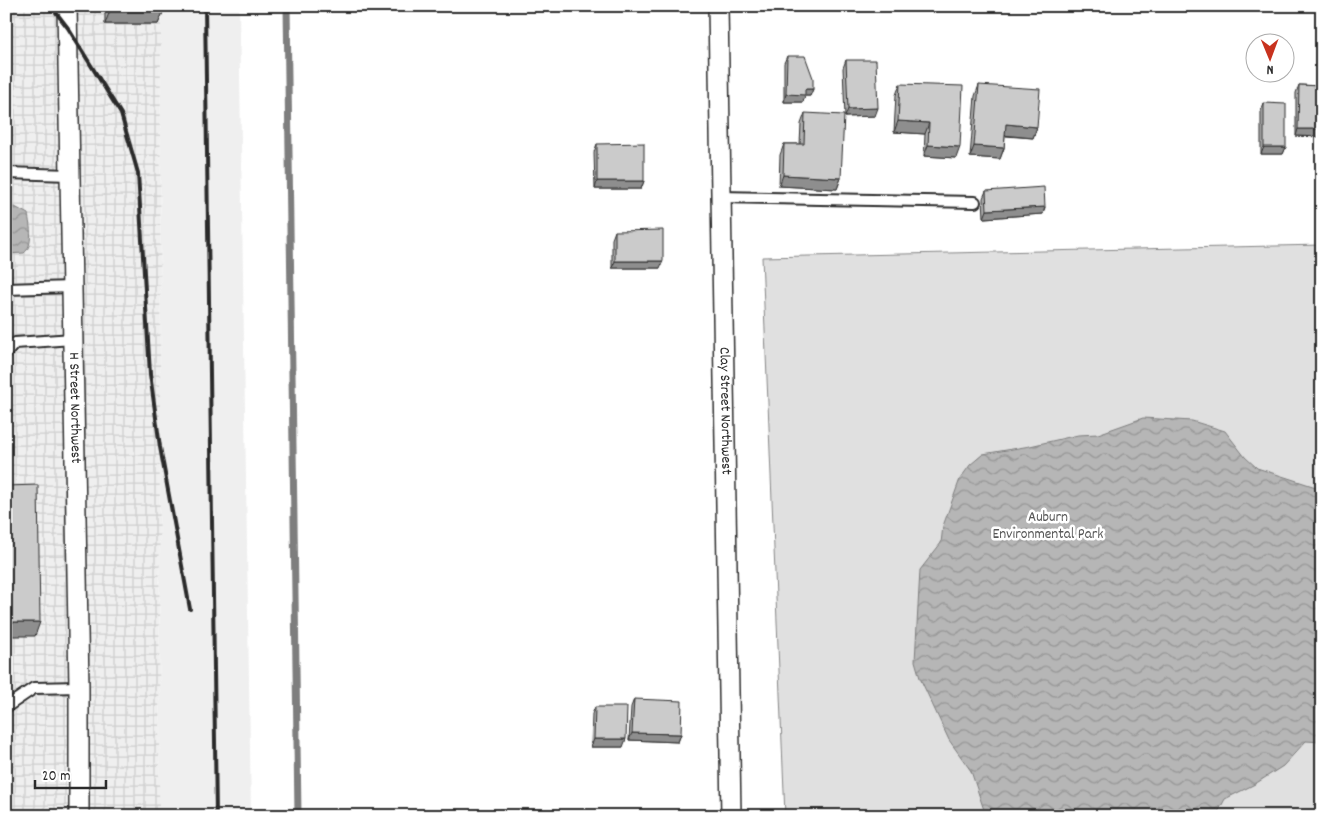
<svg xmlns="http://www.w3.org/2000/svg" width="1328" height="822" font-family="Dekko,sans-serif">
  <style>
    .built { fill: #efefef }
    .industrial { fill: url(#industrial-grid) }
    .green { fill: #e0e0e0; stroke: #868686 }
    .water { fill: url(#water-waves); stroke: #7e7e7e }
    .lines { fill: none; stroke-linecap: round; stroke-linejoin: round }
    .stream { stroke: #7e7e7e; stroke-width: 7 }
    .service-casing { stroke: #2b2b2b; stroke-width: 14 }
    .minor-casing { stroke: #2b2b2b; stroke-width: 22 }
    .service { stroke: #fff; stroke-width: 10 }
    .minor { stroke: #fff; stroke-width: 19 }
    .rail { stroke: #2b2b2b; stroke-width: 4 }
    .wall { fill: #afafaf; stroke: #2b2b2b }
    .shaded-wall { fill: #8e8e8e; stroke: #2b2b2b }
    .building { fill: #cbcbcb; stroke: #2b2b2b }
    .labels { text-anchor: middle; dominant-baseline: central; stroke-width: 5; stroke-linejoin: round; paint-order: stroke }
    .street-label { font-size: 15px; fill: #2b2b2b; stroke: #fff }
    .park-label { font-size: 15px; fill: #585858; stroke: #fff }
  </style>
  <defs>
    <pattern id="industrial-grid" width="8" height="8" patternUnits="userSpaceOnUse" patternTransform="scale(1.25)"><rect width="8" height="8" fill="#efefef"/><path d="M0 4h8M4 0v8" fill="none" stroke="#cdcdcd"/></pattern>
    <pattern id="water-waves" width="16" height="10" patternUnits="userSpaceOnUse" patternTransform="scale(1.25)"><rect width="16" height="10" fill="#b6b6b6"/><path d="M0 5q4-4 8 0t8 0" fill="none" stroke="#949494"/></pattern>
  </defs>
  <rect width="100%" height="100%" fill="#fff"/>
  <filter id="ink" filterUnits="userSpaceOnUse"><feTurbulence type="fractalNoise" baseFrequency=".02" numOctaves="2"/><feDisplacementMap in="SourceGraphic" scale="10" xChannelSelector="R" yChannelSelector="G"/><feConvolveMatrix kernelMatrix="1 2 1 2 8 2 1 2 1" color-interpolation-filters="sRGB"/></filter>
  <g filter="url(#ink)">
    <!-- built -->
    <path class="built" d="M161,6H239L251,816H159Z"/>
    <!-- industrial -->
    <path class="industrial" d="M6,6H161L159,816H6Z"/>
    <!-- green -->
    <path class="green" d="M1322,245V816H785L762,257Z"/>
    <!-- water -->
    <path class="water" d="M6,207H15L28,214C30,226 34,245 24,253L6,254Z
      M1143,418L1192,421L1225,431L1245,457L1257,468L1322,489V742L1306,741L1283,766L1255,784L1225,799L1216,816H986L971,771L949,740L920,678L915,661L920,570L941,543L943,526L960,479L970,465L983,454L1030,446L1078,435L1098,434Z"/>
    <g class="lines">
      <!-- stream -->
      <path class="stream" d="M287,6L298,816"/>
      <!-- service casing -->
      <g class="service-casing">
        <path id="service" d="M6,173L70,175
          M720,197L975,202
          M6,289L72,287
          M6,353L15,343L73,339
          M6,707L34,688L79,687"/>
      </g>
      <!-- minor casing -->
      <g class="minor-casing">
        <g id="minor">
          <path id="s1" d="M67,6L79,687V816"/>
          <path id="s2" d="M718,6L731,816"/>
        </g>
      </g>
      <!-- service -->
      <use href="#service" class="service"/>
      <!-- minor -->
      <use href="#minor" class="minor"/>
      <!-- rail -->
      <path class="rail" d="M51,6L68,28L121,114L138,173L150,374L160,447L190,609
        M205,6L216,816"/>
    </g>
    <!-- wall -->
    <path class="wall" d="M105,6H164V10L158,24H105Z
      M787,56L813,89L810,96H805L803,102H784V63Z
      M846,60L875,116L845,117L843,68Z
      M900,84L956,158L924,156L925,134L894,132L896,95Z
      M979,85L1037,127L1033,138L1005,136L1004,148L1000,159L970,157L975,96Z
      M1299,85L1322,86V137L1296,136V93Z
      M1264,103L1286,147L1283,154H1261V111Z
      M805,113L841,178L837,189L779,186L780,155L784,144H800L801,124Z
      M597,144L644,181L641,189H595L594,152Z
      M986,191L1045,207L1043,214L984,218L983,198Z
      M615,231L660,268H612V239Z
      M634,699L681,734L678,742L629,740L631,707Z
      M595,707L623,747H591L592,714Z"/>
    <!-- shaded-wall -->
    <path class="shaded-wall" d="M110,10H164L158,24H105Z
      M805,89H813L810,96H805L803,102H784L786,94Z
      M878,108L875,116L845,117L848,109Z
      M898,121L929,123L925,134L894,132Z
      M1006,124L1037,127L1033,138L1002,135Z
      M1298,129H1322V137L1296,136Z
      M928,145L960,147L956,158L924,156Z
      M974,146L1004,148L1000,159L970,157Z
      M1264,147H1286L1283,154H1261Z
      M783,175L841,178L837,189L779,186Z
      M597,181H644L641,189H595Z
      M1045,207L1043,214L984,218L987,210Z
      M615,261H663L660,268H612Z
      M6,622H40L35,636H6Z
      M632,733L681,734L678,742L629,740Z
      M594,739H626L623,747H591Z"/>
    <!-- building -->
    <path class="building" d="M110,6H164V10H110Z
      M787,56H805L813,78V89H805V95L786,94Z
      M846,60H876L878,108L848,109Z
      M900,84L963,86L960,147L928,145L929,123L898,121Z
      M979,85L1040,89L1037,127L1006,124L1004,148L974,146Z
      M1299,85L1322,86V129H1298Z
      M1264,103L1286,104V147H1264Z
      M805,113L844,115L841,178L783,175L784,144H804Z
      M644,143V181H597V144Z
      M1044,187L1045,207L987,210L986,191Z
      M663,230V261H615V231Z
      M38,485L40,622H6V486Z
      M634,699L682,701L681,734L632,733Z
      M595,707H627L626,739H594Z"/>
  </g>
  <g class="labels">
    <!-- street labels -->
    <g class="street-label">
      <text stroke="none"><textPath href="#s1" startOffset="402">H Street Northwest</textPath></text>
      <text stroke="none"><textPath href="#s2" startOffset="405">Clay Street Northwest</textPath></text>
    </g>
    <!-- park labels -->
    <g class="park-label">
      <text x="1048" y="518">Auburn<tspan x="1048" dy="17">Environmental Park</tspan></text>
    </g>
  </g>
  <!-- margin -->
  <rect width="1328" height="822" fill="none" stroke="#fff" stroke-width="25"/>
  <rect x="12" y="12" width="1303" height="797" fill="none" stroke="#2b2b2b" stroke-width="2" filter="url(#ink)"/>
  <!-- north arrow -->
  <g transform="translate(1270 58) rotate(179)"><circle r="24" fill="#ffffff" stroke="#aaaaaa"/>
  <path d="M0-4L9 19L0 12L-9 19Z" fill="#c8321e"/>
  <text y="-8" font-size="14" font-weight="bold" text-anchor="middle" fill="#2b2b2b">N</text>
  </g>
  <!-- scale -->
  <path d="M35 780v8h71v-8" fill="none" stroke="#2b2b2b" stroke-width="2.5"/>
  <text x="42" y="780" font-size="15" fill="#2b2b2b" stroke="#ffffff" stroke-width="4" paint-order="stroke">20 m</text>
</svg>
